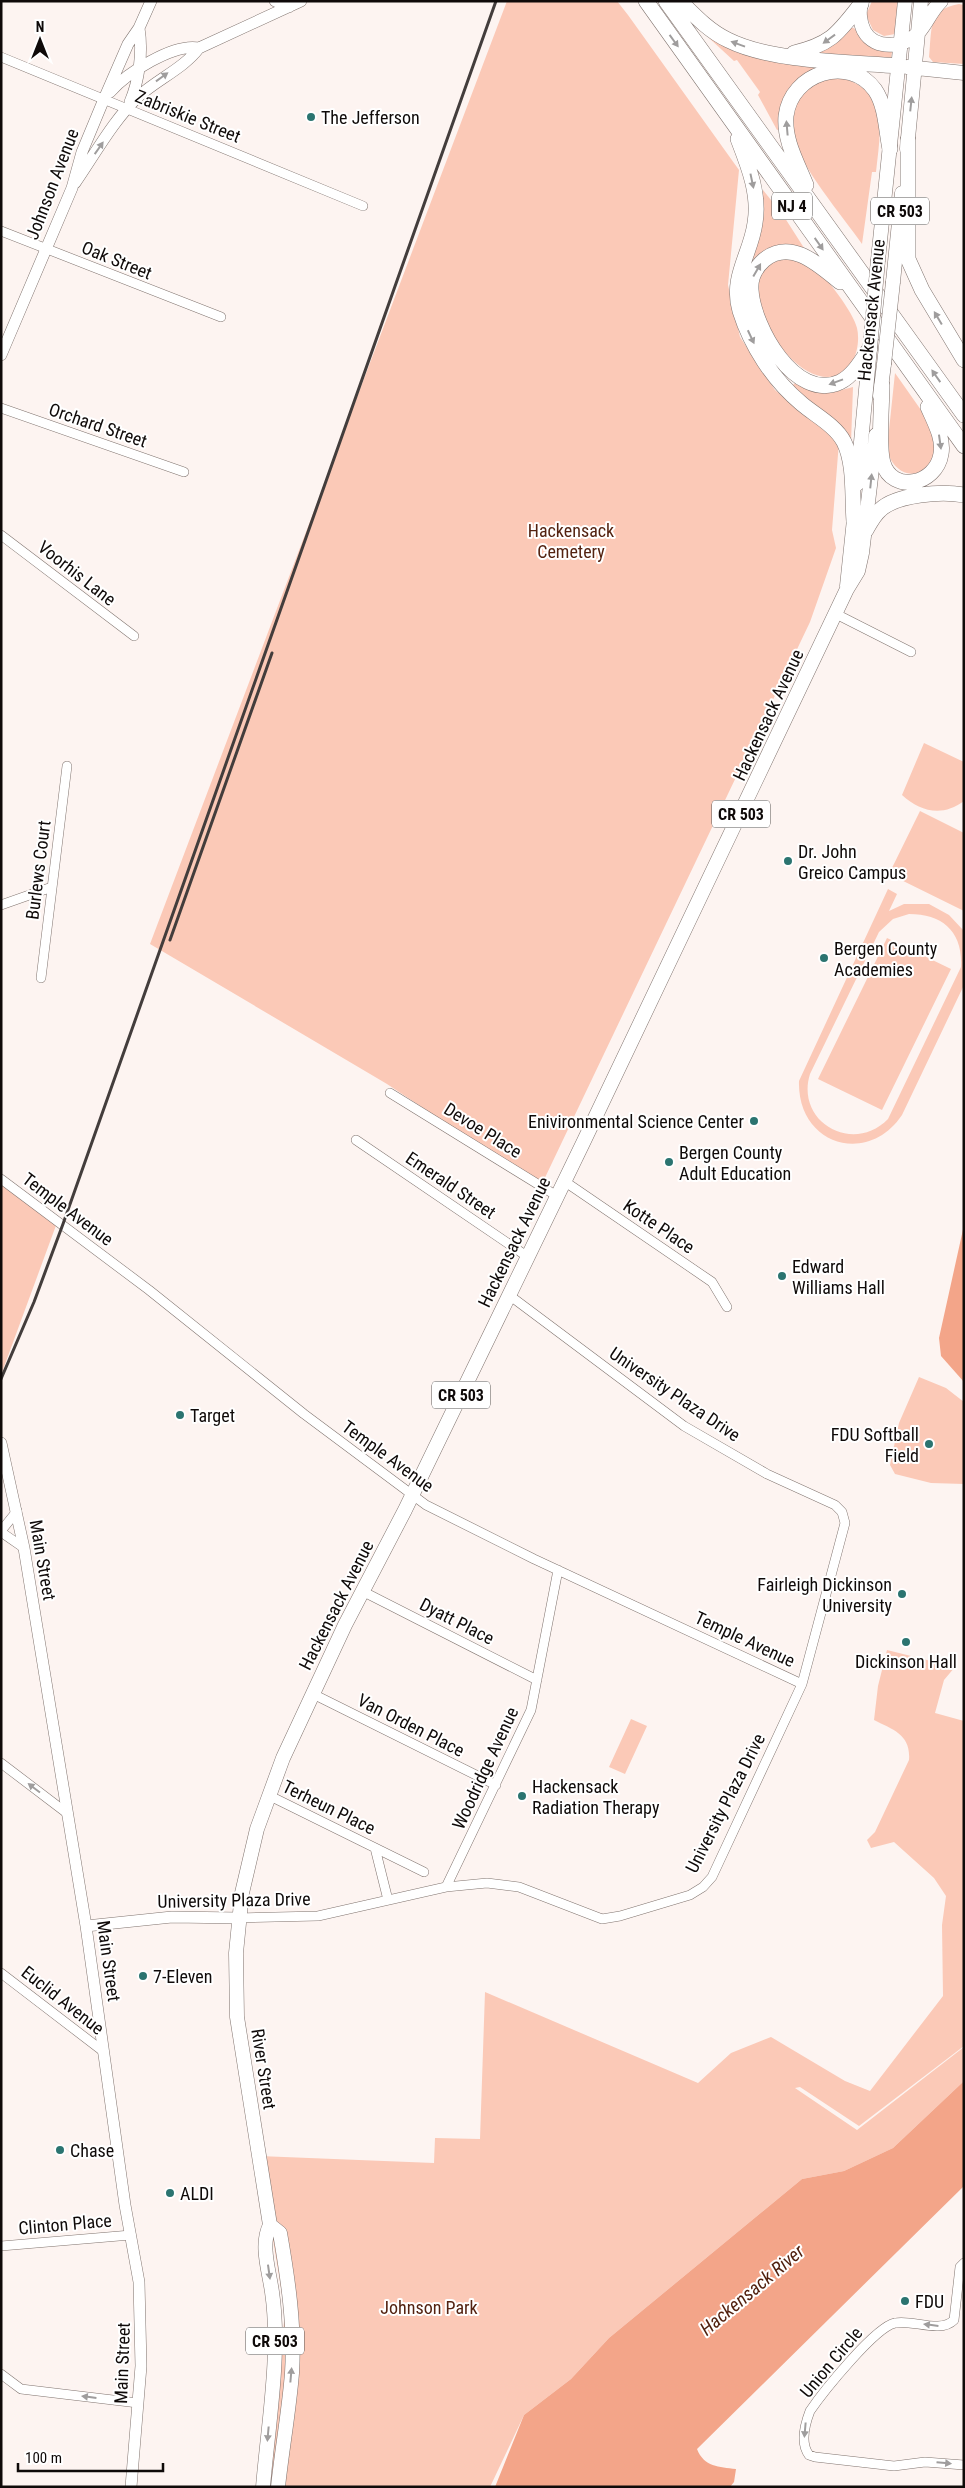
<svg xmlns="http://www.w3.org/2000/svg" width="965" height="2488" font-family="'Roboto Condensed',sans-serif">
  <style>
    .green { fill: #fbc9b7; fill-rule: evenodd }
    .water { fill: #f3a589 }
    .lines { fill: none; stroke-linecap: round; stroke-linejoin: round }
    .street-casing { stroke: #80746f; stroke-width: 10 }
    .secondary-casing { stroke: #80746f; stroke-width: 12 }
    .primary-casing { stroke: #80746f; stroke-width: 15 }
    .highway-casing { stroke: #80746f; stroke-width: 16 }
    .street { stroke: #fff; stroke-width: 9 }
    .secondary { stroke: #fff; stroke-width: 11 }
    .primary { stroke: #fff; stroke-width: 14 }
    .highway { stroke: #fff; stroke-width: 15 }
    .rail { stroke: #433d3c; stroke-width: 3 }
    .primary-bridge-casing { stroke: #80746f; stroke-width: 15; stroke-linecap: butt }
    .primary-bridge { stroke: #fff; stroke-width: 14 }
    .oneway { fill: #9f9d9d }
    .poi-dot { fill: #2b7470; stroke: #fff; stroke-width: 2 }
    .labels { text-anchor: middle; dominant-baseline: central; stroke-width: 4; stroke-linejoin: round; paint-order: stroke }
    .shield { fill: #fff; stroke: #575453; stroke-width: 1 }
    .shield-label { font-size: 16px; font-weight: bold; fill: #0f0a09 }
    .street-label { font-size: 18px; fill: #0f0a09; stroke: #fff }
    .poi-label { font-size: 18px; fill: #0f0a09; stroke: #fff; text-anchor: start }
    .park-label { font-size: 18px; fill: #532210; stroke: #fff }
    .water-label { font-size: 19px; font-style: italic; fill: #501f0d; stroke: #fff }
  </style>
  <rect width="100%" height="100%" fill="#fdf4f1"/>
  <!-- green -->
  <path class="green" d="M507,1H617L628,15L739,170L728,285L740,337L775,390L839,442L832,530L836,548L810,622L541,1186L387,1084L150,944Z
    M872,1H898L895,34L884,36L873,30L866,15Z
    M959,4L964,5V64L933,62L929,57C932,31 927,9 959,4Z
    M851,28H854C865,42 873,51 892,52L891,58L819,53Z
    M711,36L829,66C792,78 781,89 780,129L777,130L758,95L760,92L737,60L734,61L709,38Z
    M842,78C890,91 880,134 876,172H872L862,244C842,215 800,167 792,134C786,111 801,86 823,80C829,78 836,79 842,78Z
    M763,190L783,215L806,251C779,245 769,243 749,263L763,205Z
    M789,257C797,259 808,261 814,266C826,277 854,313 857,328C861,345 854,371 836,376C793,387 742,302 763,271C770,262 779,260 789,257Z
    M895,373L928,420L937,450C933,457 930,465 923,470C906,481 890,465 887,449Z
    M796,382L812,390L830,393L853,387L851,443L841,426L792,386Z
    M924,743L964,762V801C943,817 920,812 902,795Z
    M920,811L964,833V911L889,874Z
    M888,889L897,894L889,911L904,904H929L949,915L964,931V985L902,1115C867,1167 797,1144 799,1081ZM909,914C943,914 963,932 961,967L888,1119C853,1155 795,1122 810,1074L879,932L893,919Z
    M887,938L951,969L882,1110L818,1079Z
    M1,1179L58,1220L1,1375Z
    M919,1377L946,1388L964,1402V1484L931,1483L895,1474L890,1465L899,1423Z
    M887,1650L955,1667L944,1680L935,1713L964,1721V2046L859,2126L800,2087L795,2088L857,2130L964,2047V2081L893,2148L844,2171L802,2179L609,2338L571,2379L524,2415L490,2487H268L285,2312L259,2156L434,2163L435,2138L480,2139L485,1992L698,2083L731,2053L771,2037L845,2081L870,2091L943,1996L942,1925L946,1896L934,1878L894,1842L871,1848L867,1840L875,1832L909,1760C911,1735 894,1730 874,1720L878,1686Z
    M631,1719L647,1726L625,1774L609,1767Z"/>
  <!-- water -->
  <path class="water" d="M964,1225V1382L941,1356L939,1338Z
    M964,2081V2186L697,2449C704,2467 719,2467 736,2469L734,2482L730,2487H495L524,2415L571,2379L609,2338L802,2179L844,2171L893,2148Z"/>
  <g class="lines">
    <!-- street casing -->
    <g class="street-casing">
      <path id="street" d="M1,57L363,206
        M1,231L221,317
        M1,408L184,472
        M1,535L134,636
        M836,614L911,652
        M1,905L52,887
        M41,978L67,766
        M390,1093L557,1196
        M356,1140L528,1257
        M1,1179L149,1290L304,1414L426,1505L534,1559L802,1684
        M564,1181L712,1282L727,1307
        M1,1531L17,1511
        M1,1532L24,1548
        M362,1591L537,1680
        M313,1694L496,1785
        M1,1763L68,1814
        M268,1795L424,1872
        M375,1848L388,1900
        M446,1887L531,1710L558,1570
        M239,1918L318,1916L446,1887L487,1883L519,1887L602,1919L620,1916L690,1895L703,1887L712,1877L802,1684L845,1523L842,1512L835,1505L767,1474L684,1426L509,1295
        M1,1973L104,2052
        M1,2246L131,2235
        M964,2263L960,2267L954,2320C940,2334 912,2319 895,2323C875,2327 823,2392 810,2411C805,2424 800,2443 809,2455L815,2457L894,2466L925,2462L964,2465
        M1,2374L21,2389L138,2403"/>
    </g>
    <!-- secondary casing -->
    <g class="secondary-casing">
      <path id="secondary" d="M275,1L289,7
        M110,92C127,73 173,43 199,48
        M130,102C139,81 143,52 139,28
        M75,183C95,154 114,119 139,96C158,79 184,68 199,48L301,1
        M1,355L72,188L82,152L104,99L128,44L139,28L151,1
        M1,1443L24,1548L86,1926L125,2205L139,2282L141,2366L131,2487
        M86,1926L172,1917L239,1918"/>
    </g>
    <!-- primary casing -->
    <g class="primary-casing">
      <path id="primary" d="M862,1C858,10 860,23 864,31C875,51 905,47 918,33C927,23 930,12 941,1
        M907,67L964,73
        M907,149L921,1
        M878,260L905,1
        M893,282L902,193
        M880,396L884,364
        M857,484L870,348
        M847,586L855,510
        M270,2225L280,2233C288,2279 295,2326 292,2373C289,2411 282,2449 278,2487
        M263,2487C268,2426 281,2352 272,2292C269,2270 260,2245 270,2225L237,2017L236,1953L242,1893L257,1829L283,1758L345,1625L405,1510L583,1143L847,589L858,571L862,553L876,435"/>
    </g>
    <!-- highway casing -->
    <g class="highway-casing">
      <path id="highway" d="M646,1L964,446
        M666,1L964,415
        M680,1C695,16 709,31 728,40C772,62 849,62 899,66
        M794,53C832,44 838,33 861,4
        M738,139C748,165 760,194 755,223C751,254 730,277 740,311C751,346 773,380 802,404C815,415 836,426 844,442C855,464 852,496 854,521
        M908,140V259L922,290L964,360
        M806,185C797,162 784,141 786,116C791,73 849,54 875,90C886,106 886,130 890,149
        M840,282C819,265 791,238 764,260C755,268 750,279 751,290C753,326 795,403 840,382C853,376 862,360 870,348
        M882,385C882,404 878,447 883,463C892,494 936,485 941,454C944,438 934,421 928,407
        M866,530C870,523 874,515 880,510C897,494 942,491 964,495"/>
    </g>
    <!-- street -->
    <use href="#street" class="street"/>
    <!-- secondary -->
    <use href="#secondary" class="secondary"/>
    <!-- primary -->
    <use href="#primary" class="primary"/>
    <!-- highway -->
    <use href="#highway" class="highway"/>
    <!-- rail -->
    <path class="rail" d="M170,940L272,653
      M1,1379L34,1302L63,1224L496,1"/>
    <!-- primary-bridge casing -->
    <g class="primary-bridge-casing">
      <path id="primary-bridge" d="M870,348L878,260
        M884,364L893,282"/>
    </g>
    <!-- primary-bridge -->
    <use href="#primary-bridge" class="primary-bridge"/>
  </g>
  <!-- one-way arrows -->
  <defs><path id="oneway-solid" d="M-6-.8H1V-3.2L6.5 0L1 3.2V.8H-6Z" transform="scale(1.25)"/></defs>
  <g class="oneway">
    <use href="#oneway-solid" transform="translate(829 39) rotate(144)"/>
    <use href="#oneway-solid" transform="translate(674 41) rotate(54)"/>
    <use href="#oneway-solid" transform="translate(738 44) rotate(-160)"/>
    <use href="#oneway-solid" transform="translate(162 77) rotate(-36)"/>
    <use href="#oneway-solid" transform="translate(911 104) rotate(-84)"/>
    <use href="#oneway-solid" transform="translate(787 128) rotate(-95)"/>
    <use href="#oneway-solid" transform="translate(99 148) rotate(-55)"/>
    <use href="#oneway-solid" transform="translate(752 181) rotate(78)"/>
    <use href="#oneway-solid" transform="translate(819 244) rotate(55)"/>
    <use href="#oneway-solid" transform="translate(757 270) rotate(-60)"/>
    <use href="#oneway-solid" transform="translate(938 318) rotate(-121)"/>
    <use href="#oneway-solid" transform="translate(751 337) rotate(65)"/>
    <use href="#oneway-solid" transform="translate(936 376) rotate(-125)"/>
    <use href="#oneway-solid" transform="translate(836 382) rotate(160)"/>
    <use href="#oneway-solid" transform="translate(940 442) rotate(82)"/>
    <use href="#oneway-solid" transform="translate(871 481) rotate(-84)"/>
    <use href="#oneway-solid" transform="translate(34 1788) rotate(-143)"/>
    <use href="#oneway-solid" transform="translate(269 2272) rotate(82)"/>
    <use href="#oneway-solid" transform="translate(931 2325) rotate(-173)"/>
    <use href="#oneway-solid" transform="translate(291 2375) rotate(-85)"/>
    <use href="#oneway-solid" transform="translate(89 2397) rotate(-173)"/>
    <use href="#oneway-solid" transform="translate(805 2430) rotate(95)"/>
    <use href="#oneway-solid" transform="translate(268 2434) rotate(95)"/>
    <use href="#oneway-solid" transform="translate(944 2463) rotate(5)"/>
  </g>
  <!-- markers -->
  <g class="poi-dot">
    <circle cx="311" cy="117" r="5"/>
    <circle cx="788" cy="861" r="5"/>
    <circle cx="824" cy="958" r="5"/>
    <circle cx="754" cy="1121" r="5"/>
    <circle cx="669" cy="1162" r="5"/>
    <circle cx="782" cy="1276" r="5"/>
    <circle cx="180" cy="1415" r="5"/>
    <circle cx="929" cy="1444" r="5"/>
    <circle cx="902" cy="1594" r="5"/>
    <circle cx="906" cy="1642" r="5"/>
    <circle cx="522" cy="1796" r="5"/>
    <circle cx="143" cy="1976" r="5"/>
    <circle cx="60" cy="2150" r="5"/>
    <circle cx="170" cy="2193" r="5"/>
    <circle cx="905" cy="2301" r="5"/>
  </g>
  <g class="labels">
    <!-- shield labels -->
    <g class="shield">
      <rect x="772" y="192.5" width="40" height="27" rx="4"/>
      <rect x="871" y="197.5" width="58" height="27" rx="4"/>
      <rect x="712" y="800.5" width="58" height="27" rx="4"/>
      <rect x="432" y="1381.5" width="58" height="27" rx="4"/>
      <rect x="246" y="2327.5" width="58" height="27" rx="4"/>
    </g>
    <g class="shield-label">
      <text x="792" y="206">NJ 4</text>
      <text x="900" y="211">CR 503</text>
      <text x="741" y="814">CR 503</text>
      <text x="461" y="1395">CR 503</text>
      <text x="275" y="2341">CR 503</text>
    </g>
    <!-- street labels -->
    <g class="street-label">
      <text transform="translate(188 116) rotate(22)">Zabriskie Street</text>
      <text transform="translate(52 184) rotate(-69)">Johnson Avenue</text>
      <text transform="translate(117 260) rotate(22)">Oak Street</text>
      <text transform="translate(871 310) rotate(-84)">Hackensack Avenue</text>
      <text transform="translate(98 425) rotate(19)">Orchard Street</text>
      <text transform="translate(77 573) rotate(38)">Voorhis Lane</text>
      <text transform="translate(768 715) rotate(-65)">Hackensack Avenue</text>
      <text transform="translate(38 870) rotate(-83)">Burlews Court</text>
      <text transform="translate(483 1130) rotate(32)">Devoe Place</text>
      <text transform="translate(451 1185) rotate(34)">Emerald Street</text>
      <text transform="translate(68 1209) rotate(37)">Temple Avenue</text>
      <text transform="translate(659 1226) rotate(34)">Kotte Place</text>
      <text transform="translate(514 1242) rotate(-64)">Hackensack Avenue</text>
      <text transform="translate(675 1394) rotate(34)">University Plaza Drive</text>
      <text transform="translate(388 1456) rotate(36)">Temple Avenue</text>
      <text transform="translate(43 1560) rotate(80)">Main Street</text>
      <text transform="translate(336 1605) rotate(-63)">Hackensack Avenue</text>
      <text transform="translate(457 1621) rotate(27)">Dyatt Place</text>
      <text transform="translate(745 1639) rotate(25)">Temple Avenue</text>
      <text transform="translate(411 1725) rotate(27)">Van Orden Place</text>
      <text transform="translate(485 1768) rotate(-65)">Woodridge Avenue</text>
      <text transform="translate(725 1803) rotate(-63)">University Plaza Drive</text>
      <text transform="translate(329 1807) rotate(26)">Terheun Place</text>
      <text transform="translate(234 1900) rotate(-1)">University Plaza Drive</text>
      <text transform="translate(109 1961) rotate(82)">Main Street</text>
      <text transform="translate(63 2000) rotate(38)">Euclid Avenue</text>
      <text transform="translate(264 2069) rotate(81)">River Street</text>
      <text transform="translate(65 2224) rotate(-5)">Clinton Place</text>
      <text transform="translate(831 2362) rotate(-50)">Union Circle</text>
      <text transform="translate(122 2363) rotate(-88)">Main Street</text>
    </g>
    <!-- poi labels -->
    <g class="poi-label">
      <text x="321" y="117">The Jefferson</text>
      <text x="798" y="851">Dr. John<tspan x="798" dy="21">Greico Campus</tspan></text>
      <text x="834" y="948">Bergen County<tspan x="834" dy="21">Academies</tspan></text>
      <text x="744" y="1121" text-anchor="end">Enivironmental Science Center</text>
      <text x="679" y="1152">Bergen County<tspan x="679" dy="21">Adult Education</tspan></text>
      <text x="792" y="1266">Edward<tspan x="792" dy="21">Williams Hall</tspan></text>
      <text x="190" y="1415">Target</text>
      <text x="919" y="1434" text-anchor="end">FDU Softball<tspan x="919" dy="21">Field</tspan></text>
      <text x="892" y="1584" text-anchor="end">Fairleigh Dickinson<tspan x="892" dy="21">University</tspan></text>
      <text x="906" y="1661" text-anchor="middle">Dickinson Hall</text>
      <text x="532" y="1786">Hackensack<tspan x="532" dy="21">Radiation Therapy</tspan></text>
      <text x="153" y="1976">7-Eleven</text>
      <text x="70" y="2150">Chase</text>
      <text x="180" y="2193">ALDI</text>
      <text x="915" y="2301">FDU</text>
    </g>
    <!-- park labels -->
    <g class="park-label">
      <text x="571" y="530">Hackensack<tspan x="571" dy="21">Cemetery</tspan></text>
      <text x="429" y="2307">Johnson Park</text>
    </g>
    <!-- water labels -->
    <g class="water-label">
      <text transform="translate(752 2290) rotate(-40)">Hackensack River</text>
    </g>
  </g>
  <!-- border -->
  <rect width="965" height="2488" fill="none" stroke="#0f0a09" stroke-width="5"/>
  <!-- north arrow -->
  <g transform="translate(40 40)" stroke="#ffffff" stroke-width="4" paint-order="stroke">
  <path d="M0-4L9 19L0 12L-9 19Z" fill="#0f0a09"/>
  <text y="-8" font-size="14" font-weight="bold" text-anchor="middle" fill="#0f0a09">N</text>
  </g>
  <!-- scale -->
  <path d="M18 2463v8h145v-8" fill="none" stroke="#0f0a09" stroke-width="2.5"/>
  <text x="25" y="2463" font-size="15" fill="#0f0a09" stroke="#ffffff" stroke-width="4" paint-order="stroke">100 m</text>
</svg>
